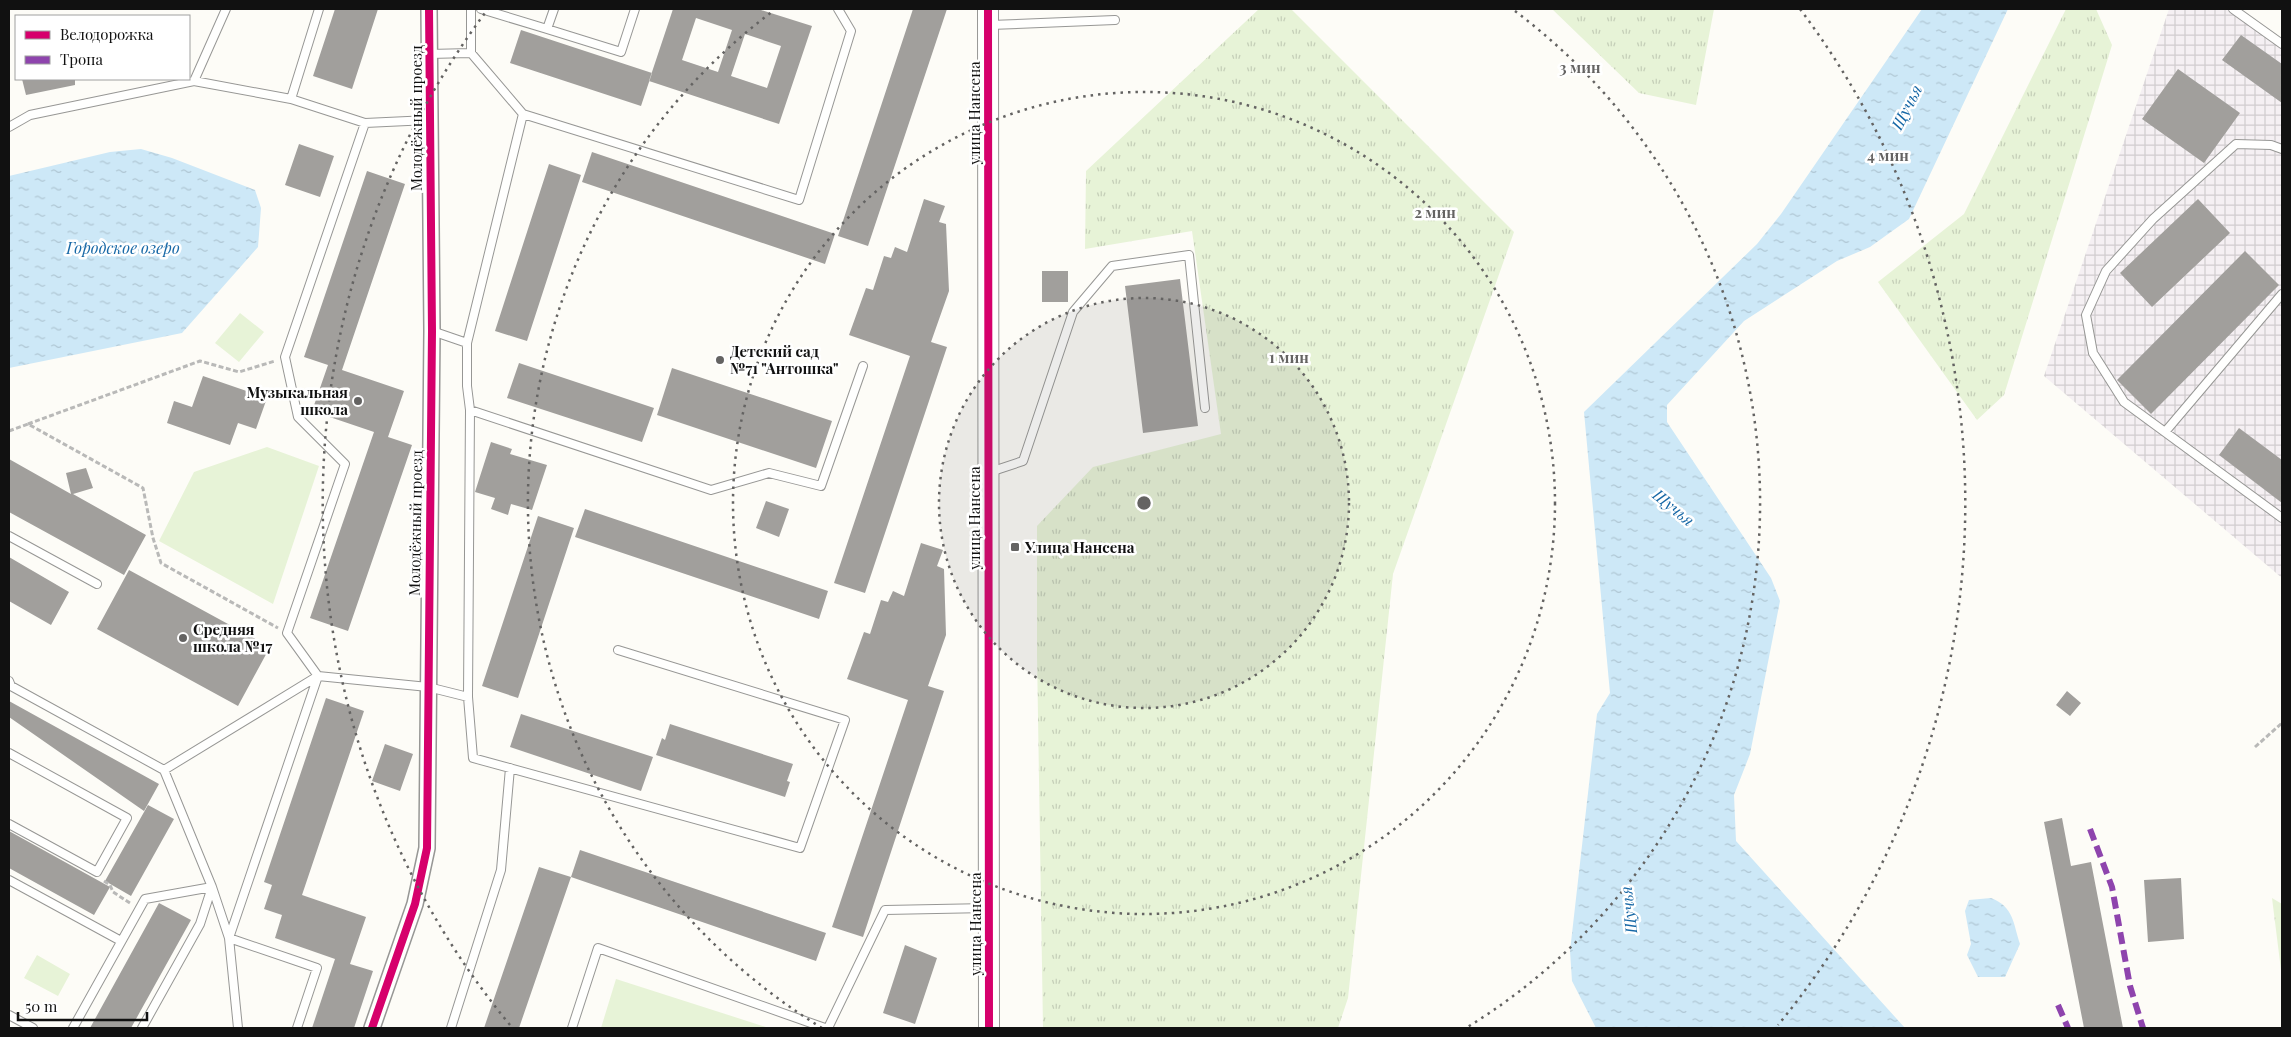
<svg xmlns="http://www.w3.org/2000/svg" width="2291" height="1037" font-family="'Playfair Display',serif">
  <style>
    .industrial { fill: url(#industrial-grid) }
    .grass { fill: url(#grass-tufts) }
    .park { fill: #e7f3d7 }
    .water { fill: url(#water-ripples) }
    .building { fill: #a19f9c; fill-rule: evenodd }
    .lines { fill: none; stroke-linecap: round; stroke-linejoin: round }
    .service-casing { stroke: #979795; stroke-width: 10 }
    .minor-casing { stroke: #979795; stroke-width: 18 }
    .tertiary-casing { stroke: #979795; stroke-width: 22 }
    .path { stroke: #b9b9b8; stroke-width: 3; stroke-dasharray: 5 2.5; stroke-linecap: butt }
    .service { stroke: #fffffe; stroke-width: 8 }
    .minor { stroke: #fffffe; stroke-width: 15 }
    .tertiary { stroke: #fffffe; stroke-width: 20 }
    .quiet { stroke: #8e44ad; stroke-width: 6; stroke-dasharray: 12 6; stroke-linecap: butt }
    .cycleway-casing { stroke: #fff; stroke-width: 11 }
    .cycleway { stroke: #d6006c; stroke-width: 8 }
    .ring { fill: none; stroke: #646362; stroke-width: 2.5; stroke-dasharray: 2.5 5 }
    .poi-dot { fill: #646362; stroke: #fff; stroke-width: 2 }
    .labels { text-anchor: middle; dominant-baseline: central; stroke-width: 5; stroke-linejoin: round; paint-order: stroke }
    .street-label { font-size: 15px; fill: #111; stroke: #fff }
    .poi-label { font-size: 15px; font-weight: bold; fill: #111; stroke: #fff; text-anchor: start }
    .water-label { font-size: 16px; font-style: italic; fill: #1768a6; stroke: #fff }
    .centre { fill: #646362; stroke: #fff; stroke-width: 2.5 }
    .ring-label { font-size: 15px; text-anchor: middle; font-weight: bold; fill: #646362; stroke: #fff; stroke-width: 5; stroke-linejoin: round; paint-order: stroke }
  </style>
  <defs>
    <pattern id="industrial-grid" width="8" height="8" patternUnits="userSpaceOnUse" patternTransform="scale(1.25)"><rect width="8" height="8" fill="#f5f0f3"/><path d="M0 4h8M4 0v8" fill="none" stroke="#d1cdcf"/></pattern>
    <pattern id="grass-tufts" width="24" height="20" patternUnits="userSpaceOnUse" patternTransform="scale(1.25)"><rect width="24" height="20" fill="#e7f3d7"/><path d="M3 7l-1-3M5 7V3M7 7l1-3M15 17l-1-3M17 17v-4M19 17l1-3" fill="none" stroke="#c5cfb8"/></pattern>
    <pattern id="water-ripples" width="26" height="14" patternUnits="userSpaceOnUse" patternTransform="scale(1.25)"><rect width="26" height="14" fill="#cde8f7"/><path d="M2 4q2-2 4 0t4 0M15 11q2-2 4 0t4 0" fill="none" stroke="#afc6d3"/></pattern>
  </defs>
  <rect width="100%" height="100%" fill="#fdfcf7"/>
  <!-- industrial -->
  <path class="industrial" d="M2169,9H2229L2282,47V578L2044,376Z"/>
  <!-- grass -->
  <path class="grass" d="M1259,9H1291L1514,232L1393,574L1348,998L1338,1028H1043L1037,655V526L1093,467L1221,434L1192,231L1085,249L1086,171Z
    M1552,9H1714L1696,105L1639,93Z
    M2066,9H2096L2112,45L2004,395L1977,420L1878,282L1964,214Z
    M2272,898L2282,904V978Z"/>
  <!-- park -->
  <path class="park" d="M240,313L264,332L239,362L215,343Z
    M267,447L319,466L273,604L159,541L194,472Z
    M37,955L70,974L58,996L24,978Z
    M616,979L769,1028H601Z"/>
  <!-- water -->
  <path class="water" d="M1922,9H2008L1909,219L1870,247L1837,261L1744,321L1667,405V422L1771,578L1780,601L1750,754L1734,795L1736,841L1905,1028H1596L1572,981L1570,951L1597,714L1610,693L1584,412L1757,244L1781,214Z
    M141,149L172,158L255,190L261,208L258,247L182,333L9,368V176L110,152Z
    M1991,898C2014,907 2013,923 2020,944L2005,977H1978L1967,955L1971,944L1965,911L1969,900Z"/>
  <!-- building -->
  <path class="building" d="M335,9H378L352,89L313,76Z
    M673,9H758L812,26L779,124L649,81ZM696,18L732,30L718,72L682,60ZM745,34L781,46L767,88L731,76Z
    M913,9H947L868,246L838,236Z
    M521,30L652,73L641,106L510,63Z
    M2241,35L2282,64V103L2222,60Z
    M2178,69L2240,113L2204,163L2142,119Z
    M22,79H75V85L26,95Z
    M299,144L334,156L320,197L285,185Z
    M592,152L835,234L825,264L582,182Z
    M549,164L581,175L527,341L495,331Z
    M367,171L405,184L342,370L404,391L388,437L412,445L348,631L310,618L374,432L312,411L328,365L304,357Z
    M924,199L945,206L939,222L946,224L949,291L931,342L947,347L865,593L834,583L910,356L849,335L866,288L873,290L884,256L891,258L895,247L907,252Z
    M2198,199L2230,233L2152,307L2120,273Z
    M2245,251L2279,285L2151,414L2117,380Z
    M1042,271H1068V302H1042Z
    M1180,279L1198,426L1143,433L1125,286Z
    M519,363L654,408L642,442L507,398Z
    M672,368L832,421L816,468L657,415Z
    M203,376L267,398L256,429L238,423L230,445L167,423L174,401L192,407Z
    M2239,428L2282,460V503L2219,455Z
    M491,442L512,449L510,454L547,465L532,510L511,504L508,515L491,509L495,498L475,492Z
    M9,459L71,494L66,473L86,468L93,488L73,494L146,535L124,575L9,512Z
    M766,501L789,509L779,537L756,528Z
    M585,509L828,591L819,619L575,537Z
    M538,516L574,528L518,698L482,686Z
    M921,543L943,550L937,566L944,569L946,635L928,686L944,691L863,937L832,927L908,700L847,679L864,632L870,634L881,600L888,602L893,591L904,596Z
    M9,557L69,592L51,625L9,601Z
    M129,570L270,647L238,706L97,629Z
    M2067,691L2081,703L2070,716L2056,705Z
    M326,698L364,711L302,895L366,917L350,964L373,971L354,1028H312L335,959L275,938L282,915L264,909L272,885L264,882Z
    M9,701L159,784L144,811L9,717Z
    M521,714L653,757L641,791L510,747Z
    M670,724L793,764L787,781L790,782L785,797L656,755L662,738L665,740Z
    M385,744L413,754L400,791L372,781Z
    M148,805L174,819L131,896L105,881Z
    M2062,818L2071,866L2091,862L2123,1028H2084L2044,822Z
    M9,831L110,887L94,915L9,868Z
    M580,850L826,933L816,961L571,877Z
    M539,867L571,877L519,1028H484Z
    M2181,878L2184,939L2148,942L2144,880Z
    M159,903L191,920L131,1028H90Z
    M905,945L937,958L915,1024L883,1013Z"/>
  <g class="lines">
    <!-- service casing -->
    <g class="service-casing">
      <path id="service" d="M319,9L291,99L365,123L429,120
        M481,9L547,29L554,9
        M2233,9L2282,44
        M990,25L1115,20
        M547,29L621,52L635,9
        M471,53L523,114
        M429,54L471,53V9
        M194,81L226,9
        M9,127L30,115L194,81L291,99
        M2282,149L2271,145L2236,144L2153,219L2106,271L2086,315L2093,353L2124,402L2282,518
        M432,331L467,343L523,114L799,200L851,31L838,9
        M467,343V386L470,410L711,490L769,473L821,486L863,366
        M2165,432L2282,294
        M990,472L1023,461L1073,312L1112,266L1189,255L1205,408
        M9,536L97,584
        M9,681L11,686L164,770L318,676L428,687L468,697L473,758L800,848L845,720L618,650
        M468,697L470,410
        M9,753L127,818L97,872L9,824
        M164,770L212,887L229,938L238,1028
        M9,880L121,941
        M9,1015L33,1028
        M73,1028L145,899L212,887L200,924L142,1028
        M297,1028L317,968L229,938L318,676L287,633L345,464L298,417L285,357L365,123
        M451,1028L501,870L510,768
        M572,1028L598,948L825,1028
        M828,1028L885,910L988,908"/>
    </g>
    <!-- minor casing -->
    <g class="minor-casing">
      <path id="minor" d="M372,1028L415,904L427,848L432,331L429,9"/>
    </g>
    <!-- tertiary casing -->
    <g class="tertiary-casing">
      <path id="tertiary" d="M988,9L989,1028"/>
    </g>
    <!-- path -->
    <path class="path" d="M28,424L200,361L239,372L275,361
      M9,431L28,424L143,488L153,538L161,563L278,628
      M2255,747L2282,723
      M104,881L110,885L113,892L130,903"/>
    <!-- service -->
    <use href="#service" class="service"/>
    <!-- minor -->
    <use href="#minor" class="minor"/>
    <!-- tertiary -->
    <use href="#tertiary" class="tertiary"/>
    <!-- quiet -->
    <path class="quiet" d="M2090,829L2112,887L2130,986L2143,1028
      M2058,1005L2068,1028"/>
    <!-- cycleway casing -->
    <g class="cycleway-casing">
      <path id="cycleway" d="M988,9L989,1028
        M372,1028L415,904L427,848L432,331L429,9"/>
    </g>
    <!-- cycleway -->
    <use href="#cycleway" class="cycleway"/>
  </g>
  <!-- distance rings -->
  <circle cx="1144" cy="503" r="205" fill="#646362" fill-opacity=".12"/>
  <g class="ring">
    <circle cx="1144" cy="503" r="205"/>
    <circle cx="1144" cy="503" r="411"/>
    <path d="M822 1028A616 616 0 0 1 773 11M1515 11A616 616 0 0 1 1466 1028"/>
    <path d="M510 1025A821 821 0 0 1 488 9M1800 9A821 821 0 0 1 1778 1025"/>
  </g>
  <!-- markers -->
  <g class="poi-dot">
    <circle cx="720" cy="360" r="5"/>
    <circle cx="358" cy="401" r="5"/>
    <rect x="1010" y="542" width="10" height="10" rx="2.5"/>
    <circle cx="183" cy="638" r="5"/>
  </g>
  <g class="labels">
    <!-- street labels -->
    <g class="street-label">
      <text transform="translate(974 113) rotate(-90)">улица Нансена</text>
      <text transform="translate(416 118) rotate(-90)">Молодёжный проезд</text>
      <text transform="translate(974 518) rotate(-90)">улица Нансена</text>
      <text transform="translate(415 523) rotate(-89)">Молодёжный проезд</text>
      <text transform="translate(975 924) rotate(-90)">улица Нансена</text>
    </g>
    <!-- poi labels -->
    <g class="poi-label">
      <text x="730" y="351">Детский сад<tspan x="730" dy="17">№71 "Антошка"</tspan></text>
      <text x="348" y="392" text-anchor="end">Музыкальная<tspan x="348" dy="17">школа</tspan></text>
      <text x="1025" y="547">Улица Нансена</text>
      <text x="193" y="629">Средняя<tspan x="193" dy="17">школа №17</tspan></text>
    </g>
    <!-- water labels -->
    <g class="water-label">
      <text transform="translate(1906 107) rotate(-63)">Щучья</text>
      <text x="123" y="247">Городское озеро</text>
      <text transform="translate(1674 507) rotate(39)">Щучья</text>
      <text transform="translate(1628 910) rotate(-97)">Щучья</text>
    </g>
  </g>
  <circle cx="1144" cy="503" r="8" class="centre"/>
  <g class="ring-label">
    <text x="1580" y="73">3 мин</text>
    <text x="1888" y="161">4 мин</text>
    <text x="1435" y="218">2 мин</text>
    <text x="1289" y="363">1 мин</text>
  </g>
  <!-- border -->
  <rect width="2291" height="1037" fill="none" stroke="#111111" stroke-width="20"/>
  <!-- legend -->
  <rect x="15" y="15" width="175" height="65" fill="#ffffff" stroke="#a0a0a0"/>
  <rect x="25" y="31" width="25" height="8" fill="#d6006c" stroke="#a0a0a0"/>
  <text x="60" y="40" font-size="15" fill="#111111">Велодорожка</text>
  <rect x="25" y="56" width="25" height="8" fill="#8e44ad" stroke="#a0a0a0"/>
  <text x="60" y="65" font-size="15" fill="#111111">Тропа</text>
  <!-- scale -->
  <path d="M18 1012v8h129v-8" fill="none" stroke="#111111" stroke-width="2.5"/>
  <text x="25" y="1012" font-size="15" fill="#111111" stroke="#ffffff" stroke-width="4" paint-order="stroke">50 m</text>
</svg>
